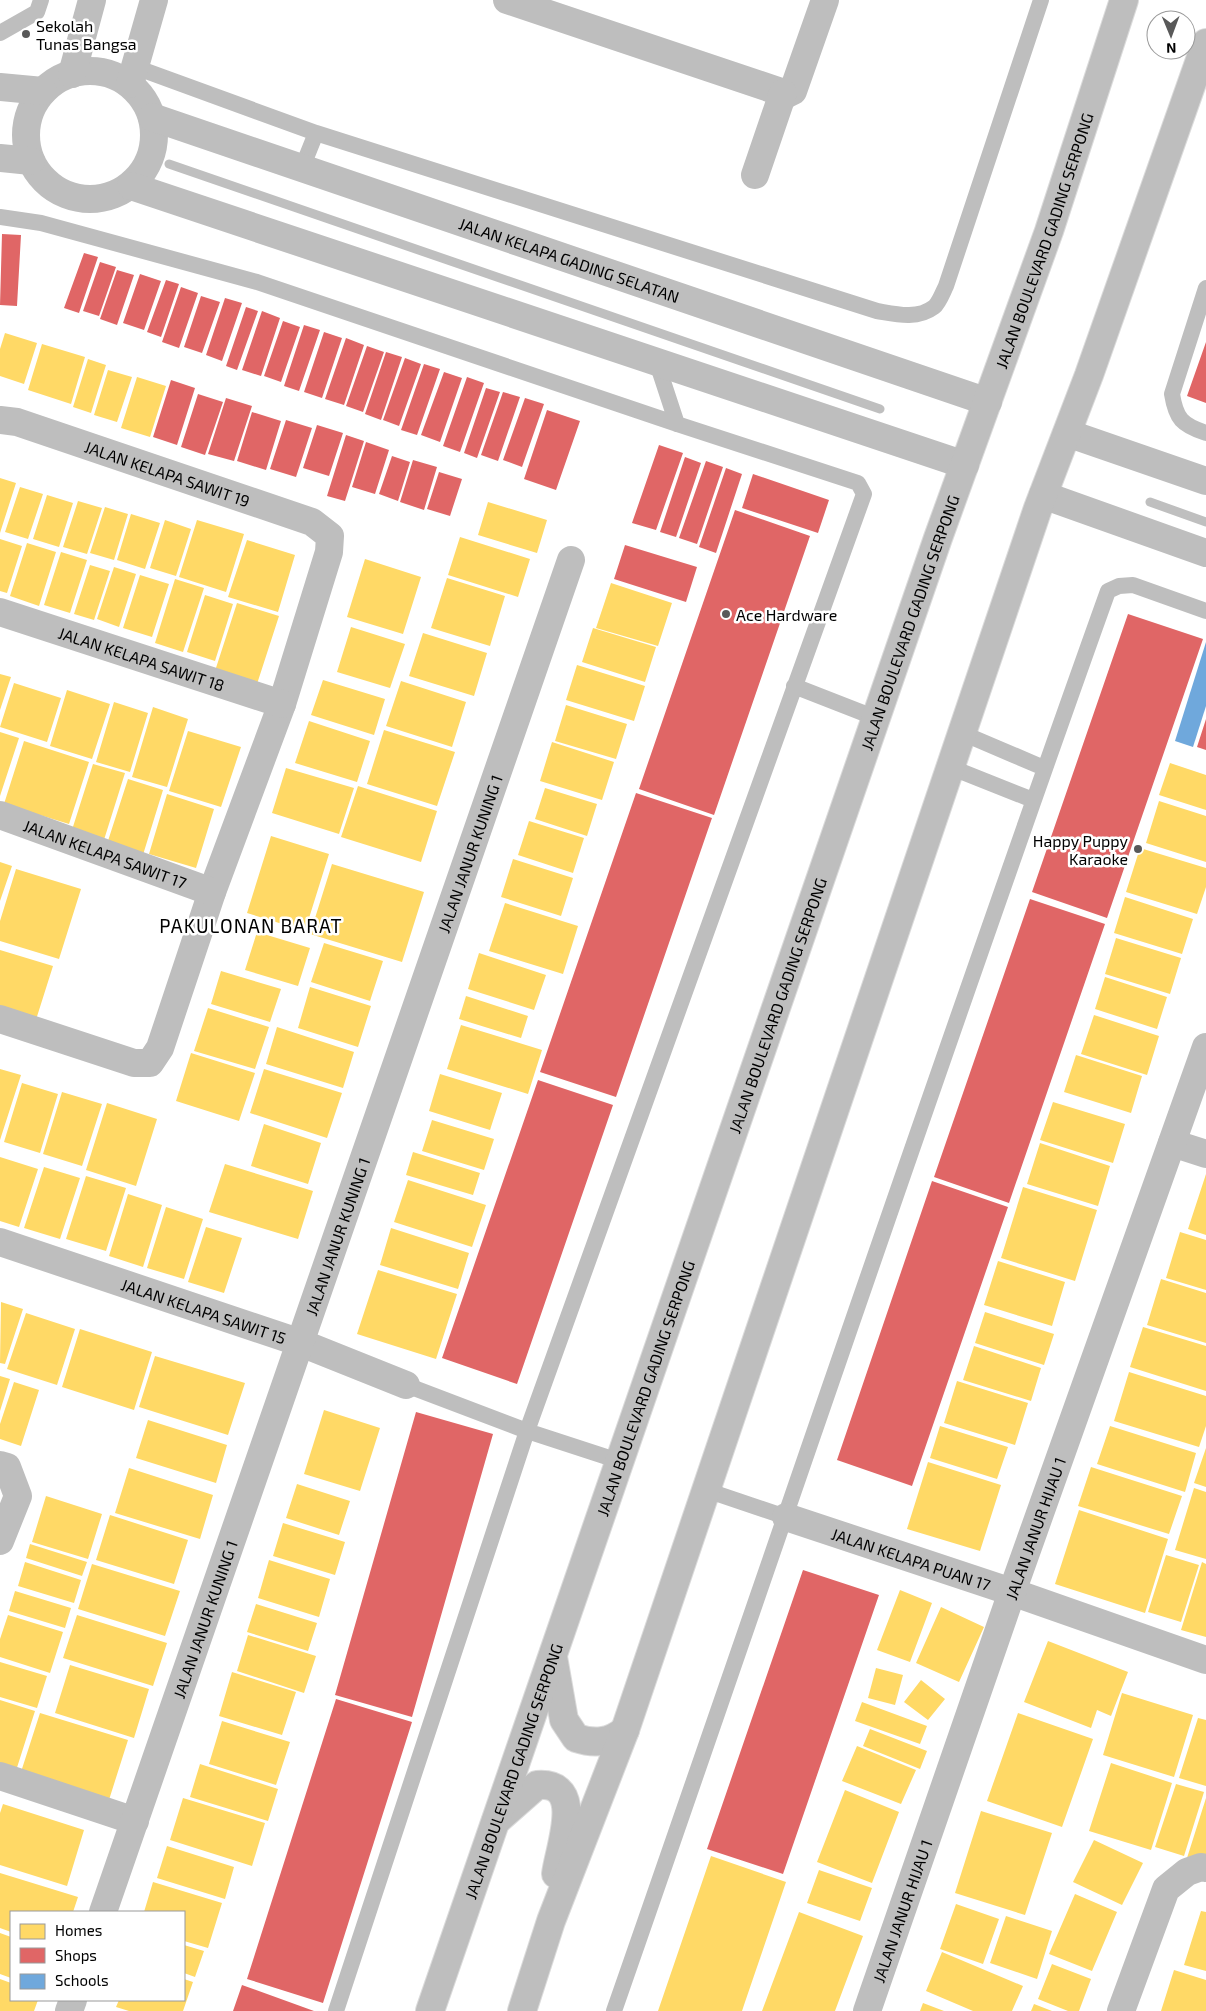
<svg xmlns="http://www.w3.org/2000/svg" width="1206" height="2011" font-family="'Exo 2',sans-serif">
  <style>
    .homes { fill: #ffd966 }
    .shops { fill: #e06666 }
    .schools { fill: #6fa8dc }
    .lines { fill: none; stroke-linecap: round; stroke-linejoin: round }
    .stream { stroke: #bfbfbf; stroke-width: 9 }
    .primary-casing { stroke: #dbdbdb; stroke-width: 30 }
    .service { stroke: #bebebe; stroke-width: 16 }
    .minor { stroke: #bebebe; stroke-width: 28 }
    .tertiary { stroke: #bebebe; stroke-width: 28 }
    .primary { stroke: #bebebe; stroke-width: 28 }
    .poi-dot { fill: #595959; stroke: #fff; stroke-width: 2 }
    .labels { text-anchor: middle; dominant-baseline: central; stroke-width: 5; stroke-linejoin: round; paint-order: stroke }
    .poi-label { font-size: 16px; fill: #000; stroke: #fff; text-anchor: start }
    .street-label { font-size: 16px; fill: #000; stroke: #fff }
    .quarter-label { font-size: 19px; letter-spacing: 1px; fill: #000; stroke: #fff }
  </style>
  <rect width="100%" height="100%" fill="#fff"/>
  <!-- homes -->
  <path class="homes" d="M5,333L37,343L24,384L0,376V349Z
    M42,344L85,357L71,404L28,390Z
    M88,359L106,365L91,413L73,407Z
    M108,370L132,377L117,422L94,415Z
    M137,377L166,386L150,437L121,428Z
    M0,478L16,483L0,533Z
    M20,487L43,494L28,539L5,532Z
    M47,495L73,503L59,547L33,539Z
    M78,501L102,508L87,554L63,547Z
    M488,502L547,520L537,553L478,535Z
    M105,507L128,514L114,560L90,553Z
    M131,514L160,523L145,569L117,560Z
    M165,520L191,529L176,576L150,568Z
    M197,520L244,534L226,592L179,577Z
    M460,537L530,559L518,597L448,575Z
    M0,539L22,546L7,593L0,591Z
    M247,540L295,555L278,612L228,597Z
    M27,543L56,552L39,606L10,596Z
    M61,552L87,560L70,613L44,605Z
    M365,559L421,577L403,634L347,617Z
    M90,565L110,571L94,620L74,614Z
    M114,567L136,574L119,627L97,619Z
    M140,575L169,584L152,637L123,628Z
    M447,578L505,596L490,646L431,628Z
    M175,579L204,588L183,652L155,643Z
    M611,583L672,603L658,646L596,628Z
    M205,595L233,604L215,661L187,652Z
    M237,603L279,616L257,684L215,671Z
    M351,627L405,644L390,688L337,672Z
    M593,628L656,647L645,682L582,662Z
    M423,633L487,653L474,696L409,676Z
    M577,665L645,686L634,721L566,700Z
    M0,674L11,677L0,710Z
    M323,680L385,699L374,735L311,715Z
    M401,681L466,702L452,747L386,726Z
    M14,683L61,698L47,742L0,727Z
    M67,690L110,704L92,759L50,746Z
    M114,702L148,713L130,772L96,762Z
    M566,705L627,724L616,759L555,741Z
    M153,707L188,719L167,787L132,777Z
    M309,721L370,741L357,782L295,763Z
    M384,730L455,752L437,806L367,784Z
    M188,731L241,747L221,807L169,791Z
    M0,732L19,738L0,796Z
    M24,741L89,762L69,824L4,804Z
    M552,742L614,762L602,800L540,781Z
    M1170,763L1206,775V810L1159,795Z
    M93,764L125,773L103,843L71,833Z
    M286,768L354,788L339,834L272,813Z
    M128,779L163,790L142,858L106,847Z
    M358,786L437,811L421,862L341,837Z
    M545,788L597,804L587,836L535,819Z
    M167,794L214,809L196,868L149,854Z
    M1159,801L1206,816V862L1146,843Z
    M529,821L584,838L573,873L518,855Z
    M271,836L329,854L305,931L247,913Z
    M1140,848L1206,868V887L1197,914L1126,892Z
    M513,859L573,878L561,916L501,897Z
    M0,862L12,866L0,901Z
    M332,864L424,892L402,962L310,934Z
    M16,869L81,889L59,959L0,941V921Z
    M1125,897L1193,919L1182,954L1114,933Z
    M505,903L578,926L563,974L489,951Z
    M257,932L310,948L298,986L245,970Z
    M1116,938L1181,958L1170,994L1105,974Z
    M324,943L383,961L370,1001L311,982Z
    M0,950L53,966L34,1026L0,1016Z
    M479,953L546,975L534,1010L468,989Z
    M221,971L281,989L270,1022L211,1004Z
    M1105,977L1167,997L1157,1029L1095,1009Z
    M310,987L371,1006L358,1047L298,1028Z
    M466,996L528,1016L521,1038L459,1019Z
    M208,1008L269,1027L255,1069L194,1051Z
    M1094,1015L1159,1036L1147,1075L1081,1054Z
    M461,1025L542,1050L528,1094L447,1069Z
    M277,1027L354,1052L343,1088L266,1064Z
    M191,1053L255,1073L239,1121L176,1101Z
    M1076,1055L1142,1076L1131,1113L1064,1092Z
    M0,1069L21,1075L0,1140Z
    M264,1069L342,1093L327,1138L250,1113Z
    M440,1074L502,1093L490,1130L429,1111Z
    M22,1083L58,1094L40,1153L4,1142Z
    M62,1092L102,1104L82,1166L43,1154Z
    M1053,1102L1125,1124L1113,1163L1040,1140Z
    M107,1103L157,1119L136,1186L86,1170Z
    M432,1120L494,1139L484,1170L422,1151Z
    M264,1124L321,1143L308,1184L251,1166Z
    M1040,1143L1110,1166L1098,1206L1027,1184Z
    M413,1152L480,1173L473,1195L406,1175Z
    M0,1157L38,1169L19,1227L0,1221Z
    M225,1164L313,1191L298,1239L209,1212Z
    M44,1167L80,1178L60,1239L24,1228Z
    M1206,1174V1235L1188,1229Z
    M86,1176L126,1188L106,1251L66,1239Z
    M408,1180L486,1205L472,1247L394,1222Z
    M1023,1187L1097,1210L1075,1281L1001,1258Z
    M128,1194L162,1205L143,1267L109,1256Z
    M166,1207L203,1219L184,1279L147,1268Z
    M206,1227L242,1238L224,1293L188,1282Z
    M391,1228L469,1253L458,1289L380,1265Z
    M1180,1232L1206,1240V1290L1166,1278Z
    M998,1261L1065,1282L1052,1326L984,1305Z
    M378,1270L457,1294L436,1359L357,1334Z
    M1161,1279L1206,1293V1343L1147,1325Z
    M1,1302L23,1309L5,1364L0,1363Z
    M985,1312L1054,1334L1044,1365L975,1343Z
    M26,1313L75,1329L57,1385L7,1369Z
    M1143,1327L1206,1346V1391L1130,1367Z
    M80,1329L152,1352L134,1410L62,1387Z
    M974,1346L1041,1368L1031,1401L963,1380Z
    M155,1356L245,1383L228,1435L139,1407Z
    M1129,1372L1206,1396V1426L1199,1447L1114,1421Z
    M0,1376L10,1379L0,1411Z
    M957,1381L1028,1403L1015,1445L944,1423Z
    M14,1382L39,1390L21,1446L0,1439V1424Z
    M324,1410L380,1428L360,1491L304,1474Z
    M148,1420L227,1445L216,1483L136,1458Z
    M940,1426L1008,1447L997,1479L930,1458Z
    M1110,1426L1196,1453L1185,1492L1097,1464Z
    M1206,1448V1487L1194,1483Z
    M928,1462L1001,1485L980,1551L907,1529Z
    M1091,1467L1182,1496L1169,1534L1078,1506Z
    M129,1468L213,1495L200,1539L115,1513Z
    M297,1484L350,1501L339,1535L286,1518Z
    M1194,1488L1206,1492V1559L1175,1550Z
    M46,1496L102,1514L88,1559L32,1542Z
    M1079,1510L1168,1539L1145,1613L1055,1584Z
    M110,1515L188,1540L174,1584L96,1560Z
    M283,1523L345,1542L335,1575L273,1556Z
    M30,1544L87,1562L82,1576L26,1558Z
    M1166,1555L1199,1565L1181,1622L1148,1612Z
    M269,1560L330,1579L319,1617L258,1598Z
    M25,1562L81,1580L74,1603L18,1586Z
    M1202,1562L1206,1564V1637L1181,1630Z
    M92,1564L180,1591L165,1636L78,1609Z
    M900,1590L932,1603L910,1662L877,1650Z
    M15,1591L71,1608L65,1628L9,1611Z
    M256,1604L317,1623L308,1651L247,1632Z
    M941,1607L984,1627L959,1682L916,1663Z
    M8,1615L63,1632L50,1673L0,1657V1639Z
    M77,1615L167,1643L153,1686L63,1658Z
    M248,1635L316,1656L304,1693L237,1671Z
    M1048,1641L1128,1672L1111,1716L1097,1710L1091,1728L1024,1702Z
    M0,1662L47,1676L37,1708L0,1697Z
    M70,1665L149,1689L134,1738L55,1713Z
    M876,1668L903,1675L895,1705L868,1698Z
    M232,1672L296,1692L282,1735L219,1716Z
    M921,1680L945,1699L928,1720L904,1702Z
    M1122,1693L1193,1715L1174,1777L1103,1755Z
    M0,1700L35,1711L14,1777L0,1772Z
    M862,1702L927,1726L920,1744L855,1721Z
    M40,1713L128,1740L108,1803L20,1775Z
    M1018,1713L1093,1739L1062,1827L987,1801Z
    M1198,1718L1206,1720V1786L1179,1778Z
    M222,1721L290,1742L276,1785L209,1764Z
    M870,1729L927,1751L920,1769L863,1746Z
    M857,1746L916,1770L901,1804L842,1781Z
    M1111,1763L1172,1783L1151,1850L1089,1831Z
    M200,1764L278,1789L268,1821L190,1797Z
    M1176,1784L1204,1792L1184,1856L1155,1847Z
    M845,1790L899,1812L872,1883L817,1862Z
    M183,1798L265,1823L252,1866L170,1840Z
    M1206,1798V1864L1187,1858Z
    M3,1804L84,1830L67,1886L0,1865V1813Z
    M981,1811L1052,1833L1025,1915L955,1893Z
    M1094,1840L1143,1863L1122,1905L1073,1882Z
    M167,1846L234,1867L225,1899L157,1878Z
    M711,1856L786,1882L745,2002L742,2011H658Z
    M819,1870L872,1888L860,1921L807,1903Z
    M0,1873L78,1897L73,1912H11V1932L0,1928Z
    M153,1882L222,1903L208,1948L184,1941V1912H144Z
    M1075,1894L1117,1912L1092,1971L1049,1954Z
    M956,1904L999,1919L983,1964L940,1949Z
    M1201,1911L1206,1912V1971L1184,1965Z
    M799,1912L863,1936L835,2011H762Z
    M1006,1916L1052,1931L1037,1979L990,1963Z
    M0,1933L11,1937V1978L0,1974Z
    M184,1945L204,1951L195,1977L184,1973Z
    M942,1952L1023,1986L1012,2011H973L926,1991Z
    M1052,1964L1091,1979L1079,2011H1068L1038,1999Z
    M1174,1970L1206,1980V2011H1161Z
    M0,1979L11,1983V2000H38L34,2011H0Z
    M184,1979L193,1982L183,2011H129L116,2007L119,2000H184Z
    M923,2003L944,2011H920Z
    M1034,2004L1052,2011H1031Z"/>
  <!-- shops -->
  <path class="shops" d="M2,234L21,235L17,306L0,305Z
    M84,253L98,257L79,313L64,308Z
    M100,262L116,267L99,316L83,311Z
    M117,270L134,275L117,325L100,319Z
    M140,274L161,281L144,330L123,323Z
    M166,280L179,284L161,337L147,332Z
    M181,287L198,293L179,348L162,342Z
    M201,296L220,302L202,353L184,347Z
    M225,298L242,303L222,361L206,355Z
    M246,307L258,311L237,370L226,366Z
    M262,311L280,318L261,376L242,370Z
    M283,321L300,327L281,382L264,376Z
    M304,325L320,330L299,391L284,386Z
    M324,332L342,338L322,398L304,392Z
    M346,338L364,345L344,405L325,399Z
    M1206,342V403L1187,396Z
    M367,346L384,352L363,412L346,406Z
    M386,352L402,357L381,420L365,414Z
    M405,358L421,364L399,426L383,420Z
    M424,364L440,369L417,435L401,430Z
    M444,372L462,378L440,442L421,435Z
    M467,377L484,383L460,452L443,446Z
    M171,380L195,388L177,445L153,437Z
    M486,388L500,392L477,458L464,453Z
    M503,392L520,397L498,461L481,455Z
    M198,394L223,402L205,455L181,447Z
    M226,398L252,406L234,461L208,454Z
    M525,398L544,404L522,467L503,460Z
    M547,410L580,421L556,490L524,479Z
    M252,412L281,421L266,470L237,461Z
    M286,420L312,428L296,477L270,469Z
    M317,425L343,433L329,476L303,468Z
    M346,435L364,441L345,501L327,496Z
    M366,442L389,450L375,494L352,487Z
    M659,445L683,453L656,530L632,523Z
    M392,456L410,462L398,501L379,494Z
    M685,457L701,463L676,537L660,532Z
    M413,460L437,467L424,510L400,502Z
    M706,461L723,467L697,544L679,538Z
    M726,468L742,474L716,553L699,547Z
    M439,472L462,479L450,516L427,509Z
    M753,474L829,500L818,533L742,508Z
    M735,510L810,536L714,815L639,789Z
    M625,545L697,567L686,602L614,579Z
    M1128,614L1203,639L1107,918L1032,892Z
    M1206,719V750L1197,747Z
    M636,793L712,818L616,1097L540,1072Z
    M1030,899L1105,924L1009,1203L934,1177Z
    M538,1080L613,1105L517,1384L442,1358Z
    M932,1181L1008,1207L912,1486L837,1460Z
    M416,1412L493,1434L412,1717L335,1695Z
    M803,1570L879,1595L783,1874L707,1849Z
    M336,1699L412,1722L323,2003L247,1979Z
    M242,1985L314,2011H233Z"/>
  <!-- schools -->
  <path class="schools" d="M1206,642V706L1193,747L1175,741Z"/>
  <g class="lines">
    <!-- stream -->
    <path class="stream" d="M169,164L880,409
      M1150,502L1206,522"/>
    <!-- primary casing -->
    <g class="primary-casing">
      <g id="primary">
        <path d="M553,1657L564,1720L576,1738C594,1744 610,1743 625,1730"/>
        <path d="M496,1821L537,1785C587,1781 559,1848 556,1874"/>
        <path id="s9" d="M430,2011L938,538L1049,231L1124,0"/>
        <path d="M522,2011L551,1921L625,1730L1038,508L1089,375L1206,43"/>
      </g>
    </g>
    <!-- service -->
    <path class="service" d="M0,33L37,12L41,0
      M135,67L316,133L877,311C895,314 917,320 934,307C939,303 943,292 946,286L1041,0
      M302,168L316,133
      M0,217L41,223L257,282L677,424L858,483L864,494L527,1431L336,2011
      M1206,288L1172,394C1176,419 1182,425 1206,433
      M656,360L677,424
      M794,686L876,718
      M962,733L1044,768
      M950,767L1033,800
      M406,1385L527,1431L619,1461
      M706,1490L786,1517
      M614,2011C779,1538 939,1063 1108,591L1119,586L1133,585L1206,611"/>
    <!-- minor -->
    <g class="minor">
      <path d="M507,0L787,94L793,91L825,0"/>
      <path d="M755,175L783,93"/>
      <path id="s1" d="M0,420L17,422L312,522L330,536L329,552L282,704L212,892L160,1048L150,1063H134L0,1019"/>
      <path id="s2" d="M0,612L282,704"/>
      <path id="s3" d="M0,815L212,892"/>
      <path d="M1172,1143L1206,1154"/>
      <path id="s4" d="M0,1242L301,1343L406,1385"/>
      <path d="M0,1465L7,1467L18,1496L0,1541"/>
      <path id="s5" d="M786,1517L1012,1592L1206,1660"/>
      <path d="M0,1776L135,1821"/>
      <path id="s6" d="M103,1912L571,560"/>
      <path d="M69,2011L73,2000"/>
      <path id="s7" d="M867,2011L1012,1592L1206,1047"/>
      <path d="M1121,2011L1166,1889L1187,1872L1201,1867L1206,1868"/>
    </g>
    <!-- tertiary -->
    <g class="tertiary">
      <circle cx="90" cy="135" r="64"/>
      <path d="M72,74L92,0"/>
      <path d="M130,84L154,0"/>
      <path d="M0,87L43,91"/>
      <path id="s8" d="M152,117L988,402"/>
      <path d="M0,158L31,161"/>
      <path d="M131,186L965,465"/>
      <path d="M1067,433L1206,481"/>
      <path d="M1043,495L1206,553"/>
    </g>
    <!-- primary -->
    <use href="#primary" class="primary"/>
  </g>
  <!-- markers -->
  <g class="poi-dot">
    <circle cx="26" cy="34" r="5"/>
    <circle cx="726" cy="614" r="5"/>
    <circle cx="1138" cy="849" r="5"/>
  </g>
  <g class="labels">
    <!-- poi labels -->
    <g class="poi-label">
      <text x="36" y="25">Sekolah<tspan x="36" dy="18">Tunas Bangsa</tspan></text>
      <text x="736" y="614">Ace Hardware</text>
      <text x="1128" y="840" text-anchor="end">Happy Puppy<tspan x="1128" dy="18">Karaoke</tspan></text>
    </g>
    <!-- street labels -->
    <g class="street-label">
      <text stroke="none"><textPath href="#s9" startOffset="1874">JALAN BOULEVARD GADING SERPONG</textPath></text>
      <text stroke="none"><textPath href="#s8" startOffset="441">JALAN KELAPA GADING SELATAN</textPath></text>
      <text stroke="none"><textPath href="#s1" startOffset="176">JALAN KELAPA SAWIT 19</textPath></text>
      <text stroke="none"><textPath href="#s9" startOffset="1469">JALAN BOULEVARD GADING SERPONG</textPath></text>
      <text stroke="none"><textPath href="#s2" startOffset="149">JALAN KELAPA SAWIT 18</textPath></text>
      <text stroke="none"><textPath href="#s3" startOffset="112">JALAN KELAPA SAWIT 17</textPath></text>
      <text stroke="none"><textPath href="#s6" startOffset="1120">JALAN JANUR KUNING 1</textPath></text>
      <text stroke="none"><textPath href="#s9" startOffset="1064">JALAN BOULEVARD GADING SERPONG</textPath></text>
      <text stroke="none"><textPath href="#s6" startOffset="715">JALAN JANUR KUNING 1</textPath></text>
      <text stroke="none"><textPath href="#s4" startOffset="215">JALAN KELAPA SAWIT 15</textPath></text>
      <text stroke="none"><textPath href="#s9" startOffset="659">JALAN BOULEVARD GADING SERPONG</textPath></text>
      <text stroke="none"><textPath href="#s7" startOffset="511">JALAN JANUR HIJAU 1</textPath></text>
      <text stroke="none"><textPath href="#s5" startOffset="132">JALAN KELAPA PUAN 17</textPath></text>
      <text stroke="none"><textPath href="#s6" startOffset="310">JALAN JANUR KUNING 1</textPath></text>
      <text stroke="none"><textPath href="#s9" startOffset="254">JALAN BOULEVARD GADING SERPONG</textPath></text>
      <text stroke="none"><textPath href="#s7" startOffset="106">JALAN JANUR HIJAU 1</textPath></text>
    </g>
    <!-- quarter labels -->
    <g class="quarter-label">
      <text x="251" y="925">PAKULONAN BARAT</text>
    </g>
  </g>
  <!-- legend -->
  <rect x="10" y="1911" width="175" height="90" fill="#ffffff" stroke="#999999"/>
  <rect x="20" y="1924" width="25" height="15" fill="#ffd966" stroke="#999999"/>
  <text x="55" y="1936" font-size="15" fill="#000000">Homes</text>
  <rect x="20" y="1948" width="25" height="15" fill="#e06666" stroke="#999999"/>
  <text x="55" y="1961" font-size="15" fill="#000000">Shops</text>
  <rect x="20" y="1974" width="25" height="15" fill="#6fa8dc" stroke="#999999"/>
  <text x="55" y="1986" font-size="15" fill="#000000">Schools</text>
  <!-- north arrow -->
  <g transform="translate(1171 35) rotate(179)"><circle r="24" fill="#ffffff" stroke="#999999"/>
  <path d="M0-4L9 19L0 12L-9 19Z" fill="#595959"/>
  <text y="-8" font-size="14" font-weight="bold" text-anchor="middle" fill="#000000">N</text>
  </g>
</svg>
